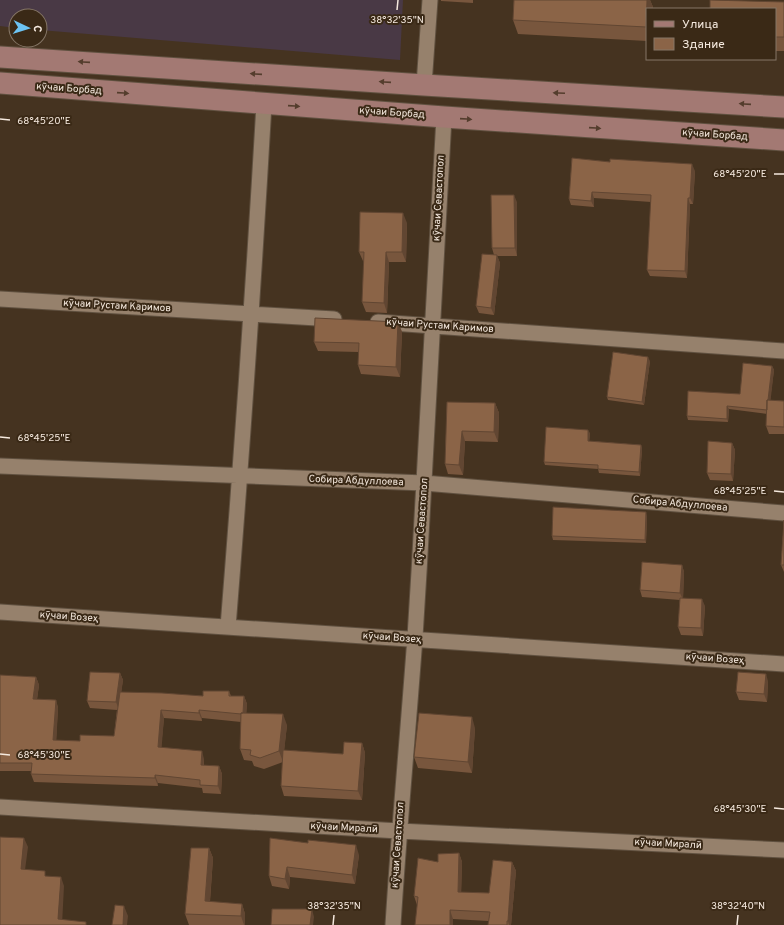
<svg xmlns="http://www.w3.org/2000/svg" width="784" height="925" font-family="Overpass,sans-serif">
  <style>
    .industrial { fill: #493945 }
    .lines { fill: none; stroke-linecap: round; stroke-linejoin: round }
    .minor-casing { stroke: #605140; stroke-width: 17 }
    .secondary-casing { stroke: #605140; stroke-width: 23 }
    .minor { stroke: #96816c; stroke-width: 15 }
    .secondary { stroke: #a37973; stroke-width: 21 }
    .wall { fill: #78563d }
    .shaded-wall { fill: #614632 }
    .building { fill: #8b6447; stroke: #614632 }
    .oneway { fill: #543d2d }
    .ticks { fill: none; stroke: #f5e9de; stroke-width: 1.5 }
    .labels { text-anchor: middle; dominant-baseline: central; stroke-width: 4; stroke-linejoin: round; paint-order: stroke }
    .street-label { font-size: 10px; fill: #f5e9de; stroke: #3a2916 }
    .ticks-label { font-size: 10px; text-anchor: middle; fill: #f5e9de; stroke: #3a2916; stroke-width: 4; stroke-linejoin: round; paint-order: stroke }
  </style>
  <rect width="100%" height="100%" fill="#453320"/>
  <!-- industrial -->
  <path class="industrial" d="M0,0H403L400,60L40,30V16H16V28L0,26Z"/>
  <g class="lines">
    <!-- minor casing -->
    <g class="minor-casing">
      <path id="minor" d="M424,85L430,0
        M0,299L334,319
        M378,322L784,351
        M0,466L424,483L784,513
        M0,612L784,664
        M228,627C242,453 254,278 264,104
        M0,807L399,831L784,850
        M393,925C399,829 408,733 415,637C426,464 434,291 444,117"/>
    </g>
    <!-- secondary casing -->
    <g class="secondary-casing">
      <path id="secondary" d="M0,57L424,85L784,107
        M0,83L444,117L784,140"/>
    </g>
    <!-- minor -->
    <use href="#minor" class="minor"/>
    <!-- secondary -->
    <use href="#secondary" class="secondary"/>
  </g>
  <!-- wall -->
  <path class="wall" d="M441,0H473V3L441,1Z
    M514,0H650L653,7L647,9V41L518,34L513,20Z
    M784,2V51H775V9Z
    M572,158L695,171L693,204H690L687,278L650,276L647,270L651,202L594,198V207L571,205L569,199Z
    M517,202V256H497L500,263L494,315L479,313L476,306L494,255L492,248Z
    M407,223L406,262H389L387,313L366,312L362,302L364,261H363L359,252Z
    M398,322L402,332L400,377L361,374L358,365V352L318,351L314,342Z
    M650,361L644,405L608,400L607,397Z
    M772,366L774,370L770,400L784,401V434H769L766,426L767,414L729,409L728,422L688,420L687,416L740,394Z
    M447,402L495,403L499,413L498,442L465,441L463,475L448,474L445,464Z
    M590,433L589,441L641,445L642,449L640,476L599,473L598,469L545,465L544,462Z
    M732,443L735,450L733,481L710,480L707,473Z
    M647,516L646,543L553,540L552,536Z
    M784,520V572L781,565Z
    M682,565L684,572L683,598L705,606L703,636L681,635L678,627L680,600L642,597L640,590Z
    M120,673L123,680L121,692L203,696L229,691L231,696H244L247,704L246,713L287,725L284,750L343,754L362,743L365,753L362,800L284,796L281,786L283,762L264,769L254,766L252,761L244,760L240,749L241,722L202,718V721L164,718L161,747L204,759V765L219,766L222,774L221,794L203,793L202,788L158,783V786L34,782L31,774V771H0V675L36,677L39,685L37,699L56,700L58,708L56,740L80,741L114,736L117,710L90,708L87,701Z
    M768,681L767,702L739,700L736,692Z
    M475,728L472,773L418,768L414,757Z
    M270,838L359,855L355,884L290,877L289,889L272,886L269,876Z
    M209,848L213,858L210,902L242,904L245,914V925H189L185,914Z
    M459,853L462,862L461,892L489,893L512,862L516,871L511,925H488V921L453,919L417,905L414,896L438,862Z"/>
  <!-- shaded-wall -->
  <path class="shaded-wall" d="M647,0H650L653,7V9H647V29L646,27Z
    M692,164L695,171L693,204L690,198Z
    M592,192L594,198V207L591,201Z
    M514,195L517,202V256L515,248Z
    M688,198L690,204L687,278L685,271Z
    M403,213L407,223L406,262L402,252Z
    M386,252L389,262L387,313L384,303Z
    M497,255L500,263L494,315L491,308Z
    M398,322L402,332L400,377L396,367Z
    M648,357L650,361L644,405L642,402Z
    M772,366L774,370L769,414L767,410Z
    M495,403L499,413L498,442L494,432Z
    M727,406L729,409L728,422L727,419Z
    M588,430L590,433L589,445L588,441Z
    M462,431L465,441L463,475L459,465Z
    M732,443L735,450L733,481L731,474Z
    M641,445L642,449L640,476L639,472Z
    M646,512L647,516L646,543L645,540Z
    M682,565L684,572L683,600L680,593Z
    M702,599L705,606L703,636L701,628Z
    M120,673L123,680L119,710L116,702Z
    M766,674L768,681L767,702L764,694Z
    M36,677L39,685L36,707L33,699Z
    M244,696L247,704L246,722L243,714Z
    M56,700L58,708L56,748L53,740Z
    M161,710L164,718L161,755L158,747Z
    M199,710L202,718V721L199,713Z
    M283,714L287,725L283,762L279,751Z
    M472,717L475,728L472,773L468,762Z
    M362,743L365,753L362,800L358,791Z
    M202,751L204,759L203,773L201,765Z
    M219,766L222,774L221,794L218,786Z
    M155,775L158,783V786L155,778Z
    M24,838L28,847L24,878L21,869Z
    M356,845L359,855L355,884L352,875Z
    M209,848L213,858L209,912L205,901Z
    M459,853L462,862L461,901L458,892Z
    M512,862L516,871L511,925H509L508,921Z
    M287,867L290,877L289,889L285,879Z
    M61,877L64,886L62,925L58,919Z
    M242,904L245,914V925H244L241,916Z
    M124,906L128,916L127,925H123Z
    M312,909L314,917L313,925H310Z
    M450,910L453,919V925H450Z"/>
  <!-- building -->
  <path class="building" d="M514,0H647L646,27L513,20Z
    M710,0L784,2V37H775V9H710Z
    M572,158L610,162V159L692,164L690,198H688L685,271L647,270L651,195L592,192L591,201L569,199Z
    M491,195H514L515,248H492Z
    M360,212L403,213L402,252H386L384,303L362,302L364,252H359Z
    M482,254L497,255L491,308L476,306Z
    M315,318L398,322L396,367L358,365L359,343L314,342Z
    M613,352L648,357L642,402L607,397Z
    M743,363L772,366L768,400H767V410L727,406V419L687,416L688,391L740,394Z
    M767,400L784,401V427L766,426Z
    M447,402L495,403L494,432L462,431L459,465L445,464Z
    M546,427L588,430V441L641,445L639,472L598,469V465L544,462Z
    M708,441L732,443L731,474L707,473Z
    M553,507L646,512L645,540L552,536Z
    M784,520V565H781Z
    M642,562L682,565L680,593L640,590Z
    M680,598L702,599L701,628L678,627Z
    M90,672L120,673L116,702L87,701Z
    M738,672L766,674L764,694L736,692Z
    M0,675L36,677L33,699L56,700L53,740L80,741V735L114,736L120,692L162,693L203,696V691H229V696H244L243,713H241V714L199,710V713L161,710L158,747L202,751L201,765L219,766L218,786L200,785V780L155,775V778L31,774L32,763H0Z
    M241,713L283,714L279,751L260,758L250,755L251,750L240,749Z
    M419,713L472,717L468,762L414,757Z
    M344,742L362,743L358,791L281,786L283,750L343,754Z
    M0,837L24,838L21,869L45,871V876L61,877L58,919L86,922V925H0Z
    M270,838L308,843V840L356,845L352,875L287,867L285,879L269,876Z
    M191,848H209L205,901L242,904L241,916L185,914Z
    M459,853L458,892L489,893L493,860L512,862L508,921H507V925H488L490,912L450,910V925H415L418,897L414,896L418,858L438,862V854Z
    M115,905L124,906L123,925H112Z
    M272,909H312L310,925H271Z"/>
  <!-- one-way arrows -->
  <defs><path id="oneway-solid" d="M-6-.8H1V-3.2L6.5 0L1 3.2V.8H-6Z"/></defs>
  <g class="oneway">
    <use href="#oneway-solid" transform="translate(84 62) rotate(-176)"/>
    <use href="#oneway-solid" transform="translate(256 74) rotate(-176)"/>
    <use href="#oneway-solid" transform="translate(385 82) rotate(-176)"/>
    <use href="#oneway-solid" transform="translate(123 93) rotate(4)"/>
    <use href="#oneway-solid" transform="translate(559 93) rotate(-177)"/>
    <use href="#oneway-solid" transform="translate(745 104) rotate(-176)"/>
    <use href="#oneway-solid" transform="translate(294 106) rotate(4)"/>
    <use href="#oneway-solid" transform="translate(466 119) rotate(4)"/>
    <use href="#oneway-solid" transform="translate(595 128) rotate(4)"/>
  </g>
  <!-- ticks -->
  <path class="ticks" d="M397,10L398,0M0,119L10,120M774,174H784M0,437L10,438M774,491L784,492M0,754L10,755M774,808L784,809M333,925L334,915M737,925L738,915"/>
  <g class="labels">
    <!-- street labels -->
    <g class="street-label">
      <text transform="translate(69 89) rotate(4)">кӯчаи Борбад</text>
      <text transform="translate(392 113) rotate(4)">кӯчаи Борбад</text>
      <text transform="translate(715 135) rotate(4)">кӯчаи Борбад</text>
      <text transform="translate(439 198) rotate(-87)">кӯчаи Севастопол</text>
      <text transform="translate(117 306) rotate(3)">кӯчаи Рустам Каримов</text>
      <text transform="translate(440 326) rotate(4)">кӯчаи Рустам Каримов</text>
      <text transform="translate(356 481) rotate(2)">Собира Абдуллоева</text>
      <text transform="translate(680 504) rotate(5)">Собира Абдуллоева</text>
      <text transform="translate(422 521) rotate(-86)">кӯчаи Севастопол</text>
      <text transform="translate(69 617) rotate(4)">кӯчаи Возеҳ</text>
      <text transform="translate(392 638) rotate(4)">кӯчаи Возеҳ</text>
      <text transform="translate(715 659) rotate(4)">кӯчаи Возеҳ</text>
      <text transform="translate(344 828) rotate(3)">кӯчаи Миралӣ</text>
      <text transform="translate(668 844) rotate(3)">кӯчаи Миралӣ</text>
      <text transform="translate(398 845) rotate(-86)">кӯчаи Севастопол</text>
    </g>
  </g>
  <g class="ticks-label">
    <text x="397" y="23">38°32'35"N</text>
    <text x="44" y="124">68°45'20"E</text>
    <text x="740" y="177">68°45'20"E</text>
    <text x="44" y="441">68°45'25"E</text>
    <text x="740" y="494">68°45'25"E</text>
    <text x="44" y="758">68°45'30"E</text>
    <text x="740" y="812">68°45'30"E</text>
    <text x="334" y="909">38°32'35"N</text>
    <text x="738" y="909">38°32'40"N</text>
  </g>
  <!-- legend -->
  <rect x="646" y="8" width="130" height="52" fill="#3a2916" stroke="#857666"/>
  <rect x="654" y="21" width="20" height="6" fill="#a37973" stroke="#857666"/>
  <text x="682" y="28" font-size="12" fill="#f5e9de">Улица</text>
  <rect x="654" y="38" width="20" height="12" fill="#8b6447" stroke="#857666"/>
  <text x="682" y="48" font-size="12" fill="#f5e9de">Здание</text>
  <!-- north arrow -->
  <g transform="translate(28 28) rotate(94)"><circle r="19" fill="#3a2916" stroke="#857666"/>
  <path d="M0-3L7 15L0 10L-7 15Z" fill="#6cc3f2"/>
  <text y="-6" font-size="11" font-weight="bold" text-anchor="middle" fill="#f5e9de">С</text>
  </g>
</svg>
